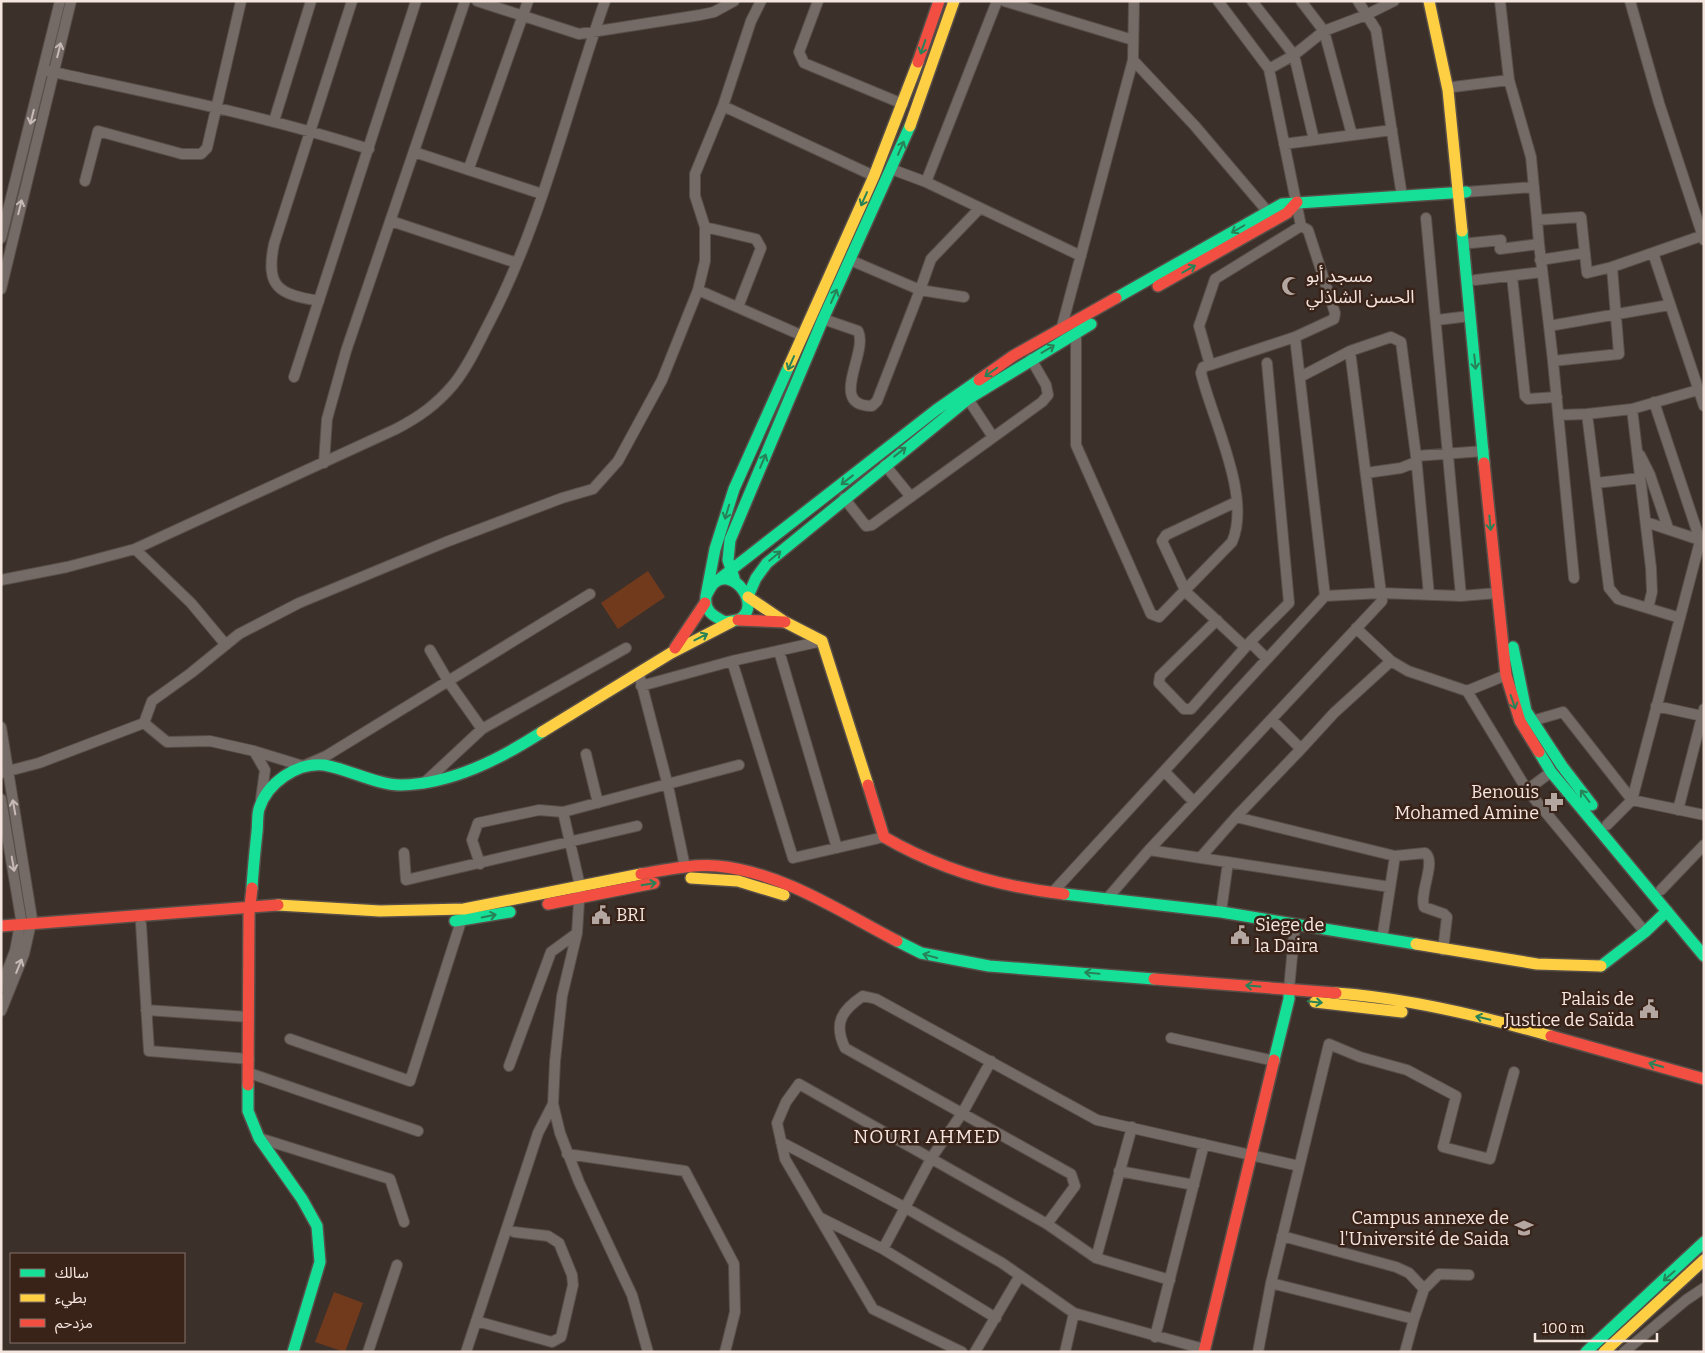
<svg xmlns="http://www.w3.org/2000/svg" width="1705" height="1353" font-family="Bitter,'Noto Sans Arabic',serif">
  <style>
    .grass { fill: #723a1d }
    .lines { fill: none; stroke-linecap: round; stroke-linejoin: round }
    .street-casing { stroke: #584e48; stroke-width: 12 }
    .fast-casing { stroke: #584e48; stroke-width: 14 }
    .slow-casing { stroke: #584e48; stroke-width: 14 }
    .jam-casing { stroke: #584e48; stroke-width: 14 }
    .street { stroke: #746b66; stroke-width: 10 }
    .fast { stroke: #16e098; stroke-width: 11 }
    .slow { stroke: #ffcf43; stroke-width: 11 }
    .jam { stroke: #f24e42; stroke-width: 11 }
    .oneway { stroke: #288258 }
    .oneway2 { stroke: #c8bab5 }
    .labels { text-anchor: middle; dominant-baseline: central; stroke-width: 5; stroke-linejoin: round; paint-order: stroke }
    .poi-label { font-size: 18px; fill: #f5e5df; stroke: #392319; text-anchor: start }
    .neighbourhood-label { font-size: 19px; letter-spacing: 1px; fill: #f5e5df; stroke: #392319 }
  </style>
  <rect width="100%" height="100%" fill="#3c302a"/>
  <!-- grass -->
  <path class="grass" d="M648,571L665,597L618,629L601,603Z
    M334,1292L363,1303L345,1352L315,1342Z"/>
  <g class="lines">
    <!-- street casing -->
    <g class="street-casing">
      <path id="street" d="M477,1L579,34L700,15L714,12L734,1
        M818,1L799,52L804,63L903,104
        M1004,1L1133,40
        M1218,1L1269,69L1301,226
        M1252,1L1294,55L1314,140
        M1301,1L1324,31L1352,135
        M1358,1L1376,30L1402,196
        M1500,1L1509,80L1531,157L1537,220
        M1630,1L1659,103L1704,240
        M1133,60L1195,126L1268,212
        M1269,69L1294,55L1324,31L1366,15L1394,1
        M44,70C153,94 262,115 369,149
        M1453,87L1509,80
        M723,106L874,176
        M274,121L311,1
        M1284,144L1392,130
        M414,152L542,194
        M469,168L528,1
        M891,169L926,182L1081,256
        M85,181L98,131L182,154H201L207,148L241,1
        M926,182L997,1
        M1466,192L1534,187
        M1426,218L1461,596
        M391,221L517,263
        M1301,226L1308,230L1335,313L1334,319L1295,337L1210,365L1199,326L1215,279Z
        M705,227L756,239L761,248L738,307
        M1,238L60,1
        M1471,243L1501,240L1500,249L1539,244L1537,220L1581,217L1587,273L1612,267L1619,354L1553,361L1549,326
        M1539,244L1549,326L1669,305
        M1653,253L1704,406
        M1540,260L1585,253
        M1612,267L1704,235
        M1512,276L1525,396L1528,399L1557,397
        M1475,280L1542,272
        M1,289L71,1
        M698,290L803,336
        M964,297L920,290L931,259L980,208
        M319,301C279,294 265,288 274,244L352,1
        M823,319L858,331C869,352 827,406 872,406L877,401L920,290L850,260
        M1437,320L1470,316
        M1061,330L1133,60L1134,1
        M1076,332V445L1151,614L1159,617L1232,542C1252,497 1212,419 1201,373L1203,367L1210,365
        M1295,337L1325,596
        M1350,351L1391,337L1401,342L1416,456
        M1553,361L1574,578
        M294,377L416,1
        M968,399L993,437
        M1632,409L1651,568L1652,592L1648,608
        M1559,415L1587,414
        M1640,455L1650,475L1668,528
        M324,463L327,419L346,351L465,1
        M885,465L911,497
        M1366,473L1401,468L1416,462
        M1596,483L1640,478
        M844,498L866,526L872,525L1042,402L1048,395L1046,385L1031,359
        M1236,502L1166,535L1162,541L1186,592L1245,647
        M1646,522L1700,540L1654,402
        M135,549L191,603L226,645
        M1,580L67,567L135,549L396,429C419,417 436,405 453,385C468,367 478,344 489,323C542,222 567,108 605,1
        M1429,595L1416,456L1484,451
        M1680,618L1618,599L1609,588L1587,414L1632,409L1698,390
        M1217,620L1160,676L1159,683L1184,709H1191L1250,642L1289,603L1267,363
        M1356,628L1391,661L1408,671L1467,691L1527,790L1645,932
        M1250,642L1267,659
        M430,650L448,681L482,729
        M779,651L837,848
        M732,661L793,858L884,837
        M639,674L668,786L685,867
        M641,686L732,661L822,641
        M1467,691L1506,675
        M1656,706L1702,716
        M1532,721L1563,712L1632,800L1704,815
        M144,723L167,742L210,741L254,751L303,766L326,756L590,594
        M1,727L32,919L24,954L1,1011
        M1301,749L1334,713L1391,661
        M254,751L265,770L261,799
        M586,754L598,803
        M1164,771L1194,802
        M1,773L39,763L144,723L152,701L191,673L239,634L299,603L446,542L562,498L593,489L618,461L662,380L698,290L705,261V227L695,196V174L723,106L751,21L761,1
        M423,784L482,729L626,648
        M1527,790L1551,772
        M1,799L21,919L15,951L1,987
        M1678,810L1704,709
        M1236,817L1395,856L1425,853C1437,861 1419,892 1424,907L1444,914L1447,917L1443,950
        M1607,825L1632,800L1698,549L1700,540L1704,539
        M1149,850L1390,887
        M404,853L406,880L637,826
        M1200,858L1236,817L1301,749L1272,720
        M480,864L472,840L478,823L539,810L563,812
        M1661,890L1704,845
        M1052,893L1325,596L1381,593L1461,596L1497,593
        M1106,900L1149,850L1382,601L1350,351L1300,377
        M1221,912L1228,862
        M141,924L149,1051L249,1059
        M1382,939L1395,856
        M1289,989L1295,925
        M146,1010L249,1017
        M1171,1038L1275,1061
        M290,1039L410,1081L463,915
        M509,1066L551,952L577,933
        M249,1073L418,1131
        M259,1138L390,1179L404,1222
        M781,1142L906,1208L1002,1263L1074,1313L1065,1352
        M567,1154L685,1171L734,1264L735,1312L725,1352
        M1119,1171L1194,1185
        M819,1217L883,1249L996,1318
        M1047,1224L1075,1186L1071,1174L845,1048C833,1023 842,1010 863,996L876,999L1097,1120L1299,1166
        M1282,1236L1396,1267L1409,1273L1424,1289
        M883,1249L932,1157L963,1112L991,1061
        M1096,1258L1170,1280
        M1271,1283L1414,1319L1405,1352
        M1074,1313L1204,1349
        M1414,1319L1424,1289L1439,1274L1469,1275
        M476,1321L552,1342L561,1337L573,1285L572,1275L559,1243L548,1236L514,1232
        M1155,1337L1204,1144
        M368,1352L397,1265
        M466,1352L538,1133L553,1104
        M648,1352L632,1295L579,1182L560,1133L553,1104L555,1061L562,996L577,933L580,886L563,812L739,765
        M962,1352L873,1309L785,1159L777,1123L786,1102L799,1084L1047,1224L1096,1258L1132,1127
        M975,1352L1019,1277
        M1258,1352L1271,1283L1329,1044L1360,1057L1407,1070L1456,1096L1443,1147L1490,1159L1514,1072
        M1624,1352L1686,1300L1704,1288"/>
    </g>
    <!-- fast casing -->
    <g class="fast-casing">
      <path id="fast" d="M1462,231L1484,463
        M1116,298L1282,204L1466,192
        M734,578L728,560L730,540L823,319L910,126
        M713,584L936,410L979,380
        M706,596C708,592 711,586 714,583C734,566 762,606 740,619C736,621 729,621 725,622C713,616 704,611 706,596L715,549L734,489L789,366
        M748,596L756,578L767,563L968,399L1091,324
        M1513,647L1526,711L1562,766L1592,805
        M1539,752L1551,772L1704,956
        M252,888C253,869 255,851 257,832C258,824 257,816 259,809C267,783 297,762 324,765C348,769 377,785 401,785C452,784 500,759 542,732
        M1064,894L1221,912L1416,944
        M455,921L510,912
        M897,941L921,953L989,966L1154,979
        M1601,966L1645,932L1667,911
        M1274,1060L1289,999V989
        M248,1085V1111L259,1138L302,1199L317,1226L320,1262L293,1352
        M1586,1352L1704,1242"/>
    </g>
    <!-- slow casing -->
    <g class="slow-casing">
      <path id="slow" d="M1429,1L1448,90L1462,231
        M910,126L954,1
        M789,366L874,176L918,62
        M748,597L785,622L822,641L868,785
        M542,732L671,653L731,622
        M691,878L738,881L784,895
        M278,905L380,911L464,909L641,874
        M1416,944L1537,964L1601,966
        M1336,993C1408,998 1482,1016 1551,1036
        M1315,1002L1402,1012
        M1604,1352L1704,1260"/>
    </g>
    <!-- jam casing -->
    <g class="jam-casing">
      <path id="jam" d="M918,62L939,1
        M1158,286L1287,213L1297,202
        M979,380L1013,356L1116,298
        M1484,463L1506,675L1520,721L1539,752
        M738,620L785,622
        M675,648L705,603
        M868,785L884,837C939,869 1001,887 1064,894
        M641,874C665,870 692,864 717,866C782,872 841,912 897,941
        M548,904L654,883
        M1,926L278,905
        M1154,979L1336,993
        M1551,1036L1704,1079
        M248,1085L249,915L252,888
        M1204,1352L1274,1060"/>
    </g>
    <!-- street -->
    <use href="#street" class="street"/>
    <!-- fast -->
    <use href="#fast" class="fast"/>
    <!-- slow -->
    <use href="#slow" class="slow"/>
    <!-- jam -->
    <use href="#jam" class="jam"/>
  </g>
  <!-- one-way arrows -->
  <defs><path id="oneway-shaft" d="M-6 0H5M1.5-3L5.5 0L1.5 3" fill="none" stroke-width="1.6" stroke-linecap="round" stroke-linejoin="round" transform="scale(1.25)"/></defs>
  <g class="oneway">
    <use href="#oneway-shaft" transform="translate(923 47) rotate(109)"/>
    <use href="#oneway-shaft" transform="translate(901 148) rotate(-66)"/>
    <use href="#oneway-shaft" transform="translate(864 199) rotate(114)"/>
    <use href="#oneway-shaft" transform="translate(1238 229) rotate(150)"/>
    <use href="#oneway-shaft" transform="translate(1189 269) rotate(-29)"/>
    <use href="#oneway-shaft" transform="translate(834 296) rotate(-66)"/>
    <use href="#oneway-shaft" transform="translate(1048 349) rotate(-31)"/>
    <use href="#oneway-shaft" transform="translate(1475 362) rotate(84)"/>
    <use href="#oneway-shaft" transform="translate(791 363) rotate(114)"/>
    <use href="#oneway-shaft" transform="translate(991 372) rotate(145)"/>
    <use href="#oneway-shaft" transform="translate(900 452) rotate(-38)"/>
    <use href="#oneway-shaft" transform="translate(763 461) rotate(-67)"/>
    <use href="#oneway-shaft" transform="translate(847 480) rotate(142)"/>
    <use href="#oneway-shaft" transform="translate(727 512) rotate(107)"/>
    <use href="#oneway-shaft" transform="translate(1490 523) rotate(85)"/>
    <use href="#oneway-shaft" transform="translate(775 556) rotate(-40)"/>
    <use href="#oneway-shaft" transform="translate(701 637) rotate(-27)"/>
    <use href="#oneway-shaft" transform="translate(1513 702) rotate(71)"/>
    <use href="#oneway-shaft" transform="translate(1585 796) rotate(-127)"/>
    <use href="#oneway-shaft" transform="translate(649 884) rotate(-9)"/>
    <use href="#oneway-shaft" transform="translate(489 916) rotate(-12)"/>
    <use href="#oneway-shaft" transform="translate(930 956) rotate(-165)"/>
    <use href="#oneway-shaft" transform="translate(1092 973) rotate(-175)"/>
    <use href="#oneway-shaft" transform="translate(1253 986) rotate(-176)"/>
    <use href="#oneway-shaft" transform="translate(1315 1002) rotate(6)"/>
    <use href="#oneway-shaft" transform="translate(1483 1018) rotate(-167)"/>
    <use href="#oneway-shaft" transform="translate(1656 1065) rotate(-164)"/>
    <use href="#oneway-shaft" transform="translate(1669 1276) rotate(139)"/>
  </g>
  <g class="oneway2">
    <use href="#oneway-shaft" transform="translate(59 50) rotate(-76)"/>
    <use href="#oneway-shaft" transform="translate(32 117) rotate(104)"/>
    <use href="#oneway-shaft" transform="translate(20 207) rotate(-76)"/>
    <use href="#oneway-shaft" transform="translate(14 807) rotate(-100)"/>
    <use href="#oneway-shaft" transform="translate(13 864) rotate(80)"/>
    <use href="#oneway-shaft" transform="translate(19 966) rotate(-68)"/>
  </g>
  <!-- icons -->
  <defs>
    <g id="mosque-bare" transform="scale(1.5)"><path d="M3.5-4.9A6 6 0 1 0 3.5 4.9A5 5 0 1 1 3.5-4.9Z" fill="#b4a6a0" stroke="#392319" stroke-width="2.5" paint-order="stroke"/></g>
    <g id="pharmacy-bare" transform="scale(1.5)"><path d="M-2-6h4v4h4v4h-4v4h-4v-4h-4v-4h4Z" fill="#b4a6a0" stroke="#392319" stroke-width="2.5" paint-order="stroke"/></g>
    <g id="civic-bare" transform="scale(1.5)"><path d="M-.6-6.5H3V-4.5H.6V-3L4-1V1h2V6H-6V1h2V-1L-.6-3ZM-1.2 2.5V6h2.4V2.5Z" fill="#b4a6a0" stroke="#392319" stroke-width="2.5" paint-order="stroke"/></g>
    <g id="university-bare" transform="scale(1.5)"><path d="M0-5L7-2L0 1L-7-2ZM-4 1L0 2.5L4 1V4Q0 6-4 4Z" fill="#b4a6a0" stroke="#392319" stroke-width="2.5" paint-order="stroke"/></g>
  </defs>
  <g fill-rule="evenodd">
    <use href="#mosque-bare" x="1291" y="286"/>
    <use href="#pharmacy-bare" x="1554" y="802"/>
    <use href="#civic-bare" x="601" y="915"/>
    <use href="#civic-bare" x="1240" y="935"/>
    <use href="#civic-bare" x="1649" y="1009"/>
    <use href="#university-bare" x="1524" y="1228"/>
  </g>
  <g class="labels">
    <!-- poi labels -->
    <g class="poi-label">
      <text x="1306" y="276">مسجد أبو<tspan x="1306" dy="21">الحسن الشاذلي</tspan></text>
      <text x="1539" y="792" text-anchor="end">Benouis<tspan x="1539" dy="21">Mohamed Amine</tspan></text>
      <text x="616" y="915">BRI</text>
      <text x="1255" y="925">Siege de<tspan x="1255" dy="21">la Daira</tspan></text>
      <text x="1634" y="999" text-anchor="end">Palais de<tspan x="1634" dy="21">Justice de Saïda</tspan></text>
      <text x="1509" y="1218" text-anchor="end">Campus annexe de<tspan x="1509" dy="21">l'Université de Saida</tspan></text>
    </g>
    <!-- neighbourhood labels -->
    <g class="neighbourhood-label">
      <text x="927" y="1136">NOURI AHMED</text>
    </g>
  </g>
  <!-- border -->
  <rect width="1705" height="1353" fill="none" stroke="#f5e5df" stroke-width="5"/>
  <!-- legend -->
  <rect x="10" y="1253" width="175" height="90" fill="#392319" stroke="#847168"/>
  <rect x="20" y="1269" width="25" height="8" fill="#16e098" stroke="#847168"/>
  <text x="55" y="1278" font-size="15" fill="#f5e5df">سالك</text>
  <rect x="20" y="1294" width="25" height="8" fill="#ffcf43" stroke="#847168"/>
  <text x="55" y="1303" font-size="15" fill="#f5e5df">بطيء</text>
  <rect x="20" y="1319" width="25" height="8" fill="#f24e42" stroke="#847168"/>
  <text x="55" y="1328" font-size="15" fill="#f5e5df">مزدحم</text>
  <!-- scale -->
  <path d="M1535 1333v8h122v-8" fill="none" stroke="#f5e5df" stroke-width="2.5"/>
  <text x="1542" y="1333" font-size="15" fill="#f5e5df" stroke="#392319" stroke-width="4" paint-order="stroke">100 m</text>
</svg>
